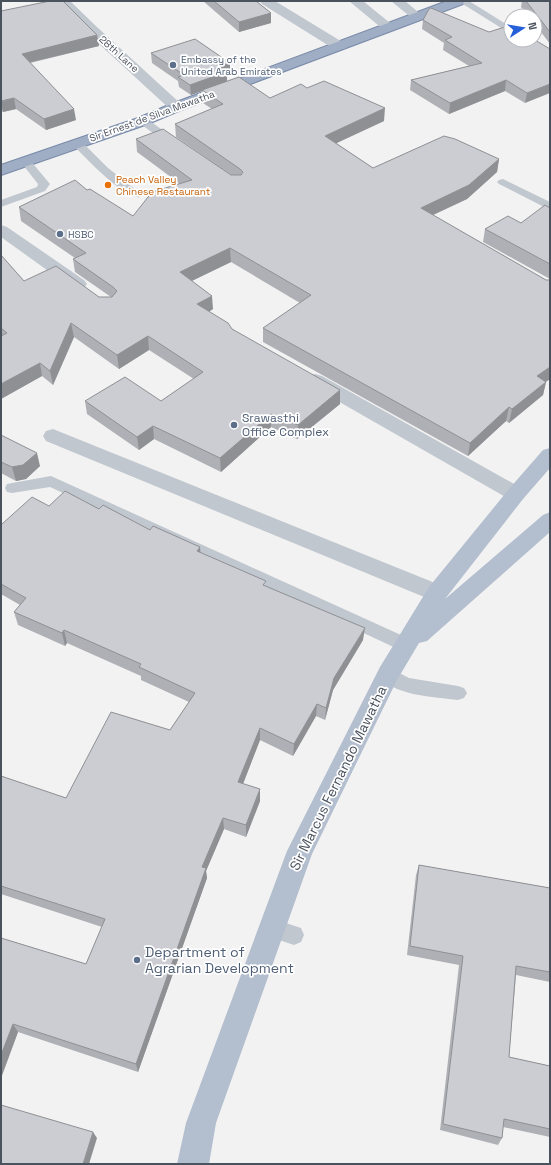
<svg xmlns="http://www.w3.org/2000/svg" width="551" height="1165" font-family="'Space Grotesk',sans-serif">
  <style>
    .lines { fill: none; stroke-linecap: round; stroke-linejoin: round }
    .trunk-casing { stroke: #788aa8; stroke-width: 2 }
    .service { fill: #c0c7cf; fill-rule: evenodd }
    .minor { fill: #c0c7cf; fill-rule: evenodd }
    .tertiary { fill: #c0c7cf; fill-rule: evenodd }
    .primary { fill: #b3bece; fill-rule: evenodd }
    .trunk { fill: #a0aec5; fill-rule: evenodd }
    .wall { fill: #afb0b5 }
    .shaded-wall { fill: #8f9094 }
    .building { fill: #cccdd3; stroke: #8f9094 }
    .service-dot { fill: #5c6f8a; stroke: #fff; stroke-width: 1.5 }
    .food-dot { fill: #e8710a; stroke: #fff; stroke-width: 1.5 }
    .labels { text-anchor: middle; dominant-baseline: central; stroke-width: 3.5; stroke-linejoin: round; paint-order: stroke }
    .far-street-label { font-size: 10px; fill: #4a525e; stroke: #fff }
    .far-service-label { font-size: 10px; fill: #4e5e75; stroke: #fff; text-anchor: start }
    .far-food-label { font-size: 10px; fill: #c56008; stroke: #fff; text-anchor: start }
    .service-label { font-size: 12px; fill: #4e5e75; stroke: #fff; text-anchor: start }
    .near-street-label { font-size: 14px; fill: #4a525e; stroke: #fff }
    .near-service-label { font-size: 14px; fill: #4e5e75; stroke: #fff; text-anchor: start }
  </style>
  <rect width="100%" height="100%" fill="#f3f2f2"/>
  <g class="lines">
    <!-- trunk casing -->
    <g class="trunk-casing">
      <path id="trunk" d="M447,1H465L463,4L181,110L148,124L1,175V165L138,118L171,104Z"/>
    </g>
    <!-- service -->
    <path class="service" d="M458,1H469L511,27V34Z
      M143,118L147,119L178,141L179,143L178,145H170L139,123L138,121L139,119Z
      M77,140L81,141L108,168L140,193L142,195L140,197C126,201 84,156 73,145L72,143L73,141Z
      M25,158L29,159L50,184L45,191L1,207V200L37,187L38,184L20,161Z
      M503,179L550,202V210L499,184L497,182L499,180Z
      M51,476L412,640L414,645L412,650L406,652L400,650L50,487L12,493L7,492L5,488L7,484L12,483Z
      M388,667L409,678L458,686L464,688L467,693L464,698L458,700C436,697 390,696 379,674L382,669Z
      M271,918L301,928L304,935L301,942L294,945L264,935L261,928L264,921Z"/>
    <!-- minor -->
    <path class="minor" d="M57,1H70L97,27L181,104L183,107L181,110L176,111L171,110L87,33Z
      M260,1H275L344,43L346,46L344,49H334L262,4Z
      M349,1H363L395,27L394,30H384Z
      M1,225L7,227L84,280L87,284L84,288L78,289L72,288L1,237Z
      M315,374L322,376L523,489L526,494L523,499L516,501L509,499L308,384L306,380L308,376Z
      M53,429L445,587L448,593L445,599L437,602L429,599L46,441L43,436L46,431Z"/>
    <!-- tertiary -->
    <path class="tertiary" d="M391,1H405L423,16L421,19H413Z"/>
    <!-- primary -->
    <path class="primary" d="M550,448V468L523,499L445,599L543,515L550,512V532L427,641L419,643L397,680L312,854L216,1123L209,1164H177L186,1123L287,851L380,667L429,587L509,489L543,450Z"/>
    <!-- trunk -->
    <use href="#trunk" class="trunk"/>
  </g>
  <!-- wall -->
  <path class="wall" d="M203,1H256L271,13V23L239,32Z
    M522,1H550V44L535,24V16H528L521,7Z
    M1,11L97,35L99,46L30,63L76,120L46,130L16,109L3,112L1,110Z
    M423,20L489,32L550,49L525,103L505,91L449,114L410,90L411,80L469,66L443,50L444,43L422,29Z
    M151,53L230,63V73L227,74V81L270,98L307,88L384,121L336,143L373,168L499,159L497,172L467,199L433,215L546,280H550V379L546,382L543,395L509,423L506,421L468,456L263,342V328L300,303L231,262L192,281L213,309L209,312L232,329L340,404L297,439L271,427L221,472L154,439L139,450L87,414L85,401H161L194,379L149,350L119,369L74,337L53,385L42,376L1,399V255L24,281L99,297H111L75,272L73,259L75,258L21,221L19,207L87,190L133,216L179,183L137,152L136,139L231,175L176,137L175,124L212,109L203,103L202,91L191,95L179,87L178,81L152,63Z
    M550,208V279L483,242L485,229L521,223Z
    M1,435L40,466L26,479L16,481L1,473Z
    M49,506L99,509L150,530L201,553L266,586L363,640L333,690L325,720L316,716L293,756L260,740L243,784L260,789V801L246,837L224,829L206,871L207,878L138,1072L18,1032L1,1078V938L86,964L102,927L1,894V776L66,798L170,730L189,702L141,680V676L67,643L65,646L18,625L14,612L20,605L1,594V523L2,524Z
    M419,865L550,888V982L516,975L509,1057L550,1066V1137L503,1127L502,1138L498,1145L440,1130L459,965L407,955L416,875Z"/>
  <!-- shaded-wall -->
  <path class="shaded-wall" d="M271,13V23L239,32V22Z
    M97,35L99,46L23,64L22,54Z
    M230,63V73L227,74V82L191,95L190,85L219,67Z
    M506,80L505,91L449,114L450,103Z
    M550,84V93L525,103L527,93Z
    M14,98L16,109L3,112L1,102Z
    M385,108L384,121L324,149L325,136Z
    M74,109L76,120L46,130L44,119Z
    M499,159L497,172L467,199L420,221L421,208Z
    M230,248L231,262L181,286L180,272Z
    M212,296L213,309L198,318L197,304Z
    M71,323L74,337L53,385L50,371Z
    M148,336L149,350L119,369L117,355Z
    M40,363L42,376L1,399V384Z
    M550,367V379L533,390L537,376Z
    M546,382L543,395L509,423L512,409Z
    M340,390V404L297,439L298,425Z
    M509,407L506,421L468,456L470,443Z
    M271,414V427L221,472L220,458Z
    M153,426L154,439L139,450L137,437Z
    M37,453L40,466L26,479L16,481L12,467Z
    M200,547L201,560L197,551Z
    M365,628L363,640L333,690L325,720L326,708L334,678Z
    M64,630L67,643L65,646L62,633Z
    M317,704L316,716L293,756L294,744Z
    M260,728V740L239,794L238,782Z
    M260,789V801L246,837V825Z
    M223,818L224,829L206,871L207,878L138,1072L136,1064L202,867Z
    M13,1024L18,1032L1,1078V1055Z
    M93,1132L97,1138L89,1164H83Z"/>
  <!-- building -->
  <path class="building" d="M50,1H63L97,35L22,54L74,109L44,119L14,98L1,101V11Z
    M214,1H256L271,13L239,22Z
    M526,1H550V32Z
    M431,8L489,32L511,25V40H535L550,49V84L527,93L506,80L450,103L411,80L482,63L445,40L452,37L423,20L429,9Z
    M195,39L230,63L219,67L226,72L190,85L178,77L184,75L151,53Z
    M239,77L270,98L301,84L307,88L324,81L385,108L325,136L373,168L444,136L455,139L499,159L469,185L421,208L546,280H550V367L537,376L546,382L512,409L509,407L470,443L263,328L311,295L230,248L180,272L212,296L197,304L228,323L232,329L340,390L298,425L271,414L220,458L153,426L137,437L85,401L125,377L161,401L203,372L148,336L117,355L71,323L50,371L40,363L1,384V336L7,333L1,328V255L24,281L56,266L99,297H112L117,291L113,287L73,259L86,253L19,207L75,180L87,190L90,189L133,216L152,192L192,180L136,139L163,129L231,175H241L243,172L240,169L175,124L223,104L202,90Z
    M545,205L550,208V264L485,229L508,216L521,223Z
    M1,435L37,453L23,465L12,467L1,462Z
    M65,491L99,509L103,505L150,530L153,526L200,547L197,551L266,581L263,585L365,628L334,678L326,708L317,704L294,744L260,728L238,782L260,789L246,825L223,818L202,867L206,868L136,1064L13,1024L1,1055V938L86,964L105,919L1,886V776L66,798L111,712L170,730L195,693L139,667L141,664L64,630L62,633L14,612L26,598L1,584V523L2,524L32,497L49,506Z
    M419,865L550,888V972L516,966L509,1057L550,1066V1129L504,1119L502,1138L443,1124L463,956L410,946Z
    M1,1105L93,1132L83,1164H1Z"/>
  <!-- markers -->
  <g class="service-dot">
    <circle cx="173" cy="65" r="4"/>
    <circle cx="60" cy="234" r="4"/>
    <circle cx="234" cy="425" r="4"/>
    <circle cx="137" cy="960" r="4"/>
  </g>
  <circle class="food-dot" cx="108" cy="185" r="4"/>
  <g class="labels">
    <!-- far-street labels -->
    <g class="far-street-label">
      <text transform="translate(119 54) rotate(42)">28th Lane</text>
      <text transform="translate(152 116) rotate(-20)">Sir Ernest de Silva Mawatha</text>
    </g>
    <!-- far-service labels -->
    <g class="far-service-label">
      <text x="181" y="59">Embassy of the<tspan x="181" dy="12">United Arab Emirates</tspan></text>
      <text x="68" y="234">HSBC</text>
    </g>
    <!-- far-food labels -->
    <g class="far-food-label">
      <text x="116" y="179">Peach Valley<tspan x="116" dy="12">Chinese Restaurant</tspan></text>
    </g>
    <!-- service labels -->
    <g class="service-label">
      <text x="242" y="418">Srawasthi<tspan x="242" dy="14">Office Complex</tspan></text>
    </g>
    <!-- near-street labels -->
    <g class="near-street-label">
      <text transform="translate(338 778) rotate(-64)">Sir Marcus Fernando Mawatha</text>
    </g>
    <!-- near-service labels -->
    <g class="near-service-label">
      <text x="145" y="952">Department of<tspan x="145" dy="16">Agrarian Development</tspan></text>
    </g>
  </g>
  <!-- border -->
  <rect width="551" height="1165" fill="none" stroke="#4a525e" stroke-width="4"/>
  <!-- north arrow -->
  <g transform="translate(523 28) rotate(78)"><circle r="19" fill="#ffffff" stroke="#b7babf"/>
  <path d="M0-3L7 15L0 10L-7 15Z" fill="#2660d9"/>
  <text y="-6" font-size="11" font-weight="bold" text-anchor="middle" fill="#4a525e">N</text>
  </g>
</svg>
